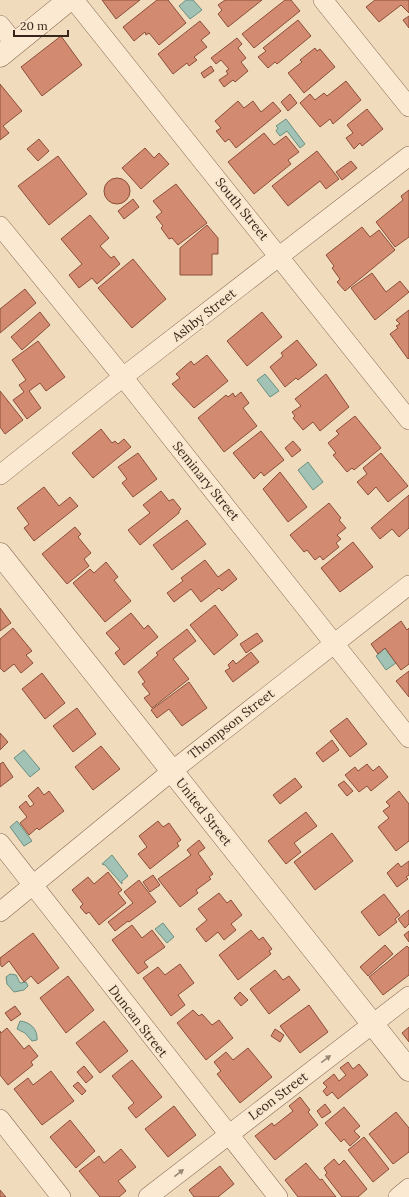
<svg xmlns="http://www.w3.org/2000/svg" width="409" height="1197" font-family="Lora,serif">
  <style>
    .water { fill: #a1c2b4; stroke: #689081 }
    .building { fill: #d28b70; stroke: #8b4e39 }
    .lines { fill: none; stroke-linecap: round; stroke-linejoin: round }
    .minor-casing { stroke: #8a6a55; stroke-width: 20 }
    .tertiary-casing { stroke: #8a6a55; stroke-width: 23 }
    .minor { stroke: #fbe9d1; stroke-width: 19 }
    .tertiary { stroke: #fbe9d1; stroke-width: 22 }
    .oneway { fill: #9a8776 }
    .labels { text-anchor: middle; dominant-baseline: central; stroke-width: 4; stroke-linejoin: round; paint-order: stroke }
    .street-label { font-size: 13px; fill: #38251b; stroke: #f8e6cd }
  </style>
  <rect width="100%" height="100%" fill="#f1dbbd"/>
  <!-- water -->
  <path class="water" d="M186,0H193L202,10L190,19L179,6Z
    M286,119L305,144L300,148L287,131L280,136L276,131L278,128L276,126Z
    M265,374L279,391L270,397L257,380Z
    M308,462L323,482L313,490L298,470Z
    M385,648L396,663L386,670L376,656Z
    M24,750L40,769L30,777L14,758Z
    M17,821L32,841L24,846L10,827Z
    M112,855L128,876L122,881V884L105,865L102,864Z
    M163,923L174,937L167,943L155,929Z
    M10,974L16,975L20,983L26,982L28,986L24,990L14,992L7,984L6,977Z
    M20,1021C30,1022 38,1029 37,1040L32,1041L25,1033L17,1029Z"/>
  <!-- building -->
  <path class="building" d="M102,0H140L116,19Z
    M157,0H168L186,23L159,45L149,33L146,35L145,32L134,41L123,27Z
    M225,0H262L228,27L218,14L222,10L218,5Z
    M285,0H291L300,11L254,48L242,34Z
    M375,0H409V13L401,5L379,22L366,7Z
    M409,16V28L403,20Z
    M298,20L311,36L277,64L275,62L268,68L258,57L266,51L263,48Z
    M200,21L210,33L201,40L207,47L194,57L197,60L189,66L187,63L173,74L158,54Z
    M61,36L82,65L42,96L21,67Z
    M237,38L242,44L238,48L246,58L241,62L248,71L235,82L233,80L224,87L219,80L228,74L226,71L229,69L221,60L216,64L211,58Z
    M315,48L317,51L320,49L335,67L304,93L288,73L302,62L300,60Z
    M211,66L214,71L204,78L201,73Z
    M346,81L361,100L333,124L330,119L320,127L300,103L310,94L315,100L324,93L327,96Z
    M0,84L22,111L3,126L9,133L0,140Z
    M290,94L297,103L288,111L281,102Z
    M238,101L244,108L253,101L261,112L273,102L281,111L236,148L229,139L225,142L216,131L221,128L215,121Z
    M367,109L383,129L362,146L360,143L354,149L346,138L353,133L347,125Z
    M264,133L274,145L286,136L299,152L288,160L291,164L254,194L228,162Z
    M39,139L49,151L38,161L27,149Z
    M145,148L154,158L159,153L169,164L141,189L122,168Z
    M317,151L339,179L326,189L320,181L288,206L272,186Z
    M58,156L87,194L49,225L18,186Z
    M351,161L357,168L342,180L336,172Z
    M104 191a13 13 0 1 1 26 0a13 13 0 1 1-26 0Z
    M176,184L207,223L178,245L172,238L169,239L161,228L163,226L156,217L162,212L153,201Z
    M409,190V237L395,247L376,222L403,200L401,196Z
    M133,199L139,207L124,219L118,211Z
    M90,215L109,238L100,246L111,258L114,256L120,264L97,284L92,278L79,288L69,275L82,264L61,239Z
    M207,225L218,238V254H212V275H180V248Z
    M362,227L370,237L379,230L395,250L345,291L337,282L340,279L332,268L334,266L326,255Z
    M133,259L166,299L132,328L98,288Z
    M372,273L386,292L400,281L409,292L375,320L351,288Z
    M25,289L36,303L0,333V309Z
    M409,310V358L408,359L390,334L398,328L396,326L400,324L396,320Z
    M40,312L50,325L22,350L11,337Z
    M262,312L282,337L247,366L227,341Z
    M297,340L317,365L298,380L296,378L285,387L270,367L283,356L281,353Z
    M38,341L65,377L46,391L40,383L29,391L41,408L27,419L13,400L24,392L19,385L26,380L12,360Z
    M207,355L228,381L194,408L172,384L180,378L176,374L191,361L194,365Z
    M326,374L349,407L320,431L313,422L303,430L293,418L295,416L292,412L301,406L295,399Z
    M0,391L23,420L5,434L0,427Z
    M241,392L249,403L243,408L257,426L224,452L198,418L226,395L228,397L233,393L235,397Z
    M355,416L381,448L354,470L352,468L347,472L333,455L336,453L328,443L339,434L336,431Z
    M101,429L112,443L115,441L118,444L124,439L131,447L93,478L72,453Z
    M261,431L284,460L264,476L261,472L254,479L233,453Z
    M293,441L301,450L292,457L285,448Z
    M138,453L157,479L133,497L122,483L127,479L118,467Z
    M381,453L408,486L388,502L376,487L368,495L357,482L367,474L363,468Z
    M280,472L307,507L288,522L263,489Z
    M44,487L59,506L70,497L78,506L34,541L24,528L29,524L17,508Z
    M161,491L169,501L173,499L181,509L179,511V513L140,545L128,530L150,513L143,505Z
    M409,495V528L399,537L392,529L380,539L371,528Z
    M329,503L341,518L339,520L346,528L337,535L341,539L336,543L339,547L323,560L320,556L315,560L307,550L304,552L290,535Z
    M187,520L206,544L172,570L153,545Z
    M75,527L81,534L78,537L91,553L84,559L89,566L67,584L42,554Z
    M353,542L373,567L340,592L321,568Z
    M205,560L218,577L229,569L237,579L222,591L219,588L201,602L191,589L174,602L167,593L183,581L181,578Z
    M106,562L118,577L114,580L131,601L105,622L73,583L90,569L94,573Z
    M215,605L238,635L214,655L190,625Z
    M0,608L11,623L0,631Z
    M131,613L144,629L148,625L158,637L124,665L115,653L120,649L106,633Z
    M401,621L407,630L409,628V664L401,670L385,648L378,654L371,644Z
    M13,628L32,651L26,655L33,663L21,673L14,664L4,672L0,668V639Z
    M187,629L196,641L173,659L189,679L152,708L144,698L150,694L142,684L145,682L138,672L158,655L156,653Z
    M257,633L263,641L246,653L240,644Z
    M251,652L259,662L233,682L225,671L230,668L228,665L233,660L236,664Z
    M409,671V697L396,681Z
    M42,673L65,703L45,719L22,689Z
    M189,682L207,708L182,726L169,709L157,718L151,710Z
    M77,708L96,734L73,752L53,726Z
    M347,718L367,744L350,757L330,731Z
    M0,733L8,742L0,750Z
    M332,740L339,750L323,762L316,753Z
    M101,746L120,769L93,790L75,767Z
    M3,762L13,777L0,787V764Z
    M367,764L373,771L379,766L388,777L371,791L367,786L359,792L345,775L355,767L358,771Z
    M295,778L302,787L280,804L273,795Z
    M344,781L353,791L347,796L338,785Z
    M38,787L44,795L49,791L64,811L39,830L37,828L29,835L20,823L27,817L19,807L26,801L30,807L34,804L28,796Z
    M399,791L409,804V841L396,851L378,827L389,818L383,811L390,806L386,802Z
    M306,812L317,826L294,843L301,852L286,864L268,841Z
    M158,821L163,827L169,823L181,840L177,843L179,846L150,869L138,854L147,847L139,836Z
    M332,833L353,861L315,890L294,862Z
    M199,840L205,848L198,853L213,874L209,877L211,879L196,890L198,893L180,907L158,879L191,855L187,850Z
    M409,861V875L406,877L408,879L397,887L387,873L398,863L401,867Z
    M108,872L122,890L118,893L126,903L99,925L89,912L86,914L80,907L83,904L72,890L88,877L94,884Z
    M153,875L160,885L150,892L143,882Z
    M139,880L156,902L129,922L128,921L115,931L108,922L133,903L124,892Z
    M219,893L227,903L231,900L242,915L231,924L236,930L224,940L218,932L206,942L196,929L207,920L198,909Z
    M384,894L400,915L395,919L397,922L379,936L361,912Z
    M409,910V924L405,928L398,919Z
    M132,925L142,938L152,930L165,947L144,962L148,967L138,974L112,940Z
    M251,930L259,940L263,937L272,949L269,951L271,954L238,980L219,955Z
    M409,931V942L404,935Z
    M33,933L59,968L38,984L31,976L24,982L9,961L2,967L0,964V958Z
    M385,945L393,954L368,976L360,967Z
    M407,946L409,948V975L383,995L369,977Z
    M180,964L194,983L178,995L185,1005L171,1016L143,978L158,967L165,975Z
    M275,970L283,980L289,976L300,990L269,1014L250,989Z
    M68,976L94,1010L66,1033L40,998Z
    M240,992L248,1000L241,1006L234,998Z
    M309,1005L328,1032L300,1053L280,1026Z
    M15,1006L21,1014L11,1021L5,1013Z
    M193,1010L199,1016L202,1014L212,1025L219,1020L233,1038L206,1060L177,1023Z
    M104,1021L128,1051L100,1073L76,1043Z
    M409,1027V1042L402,1033Z
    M7,1028L24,1049L29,1045L38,1056L31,1062L33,1065L8,1085L0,1075V1031L1,1033Z
    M275,1029L284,1035L280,1042L271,1036Z
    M248,1048L272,1077L240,1103L217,1074L221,1071L214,1062L226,1052L233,1060Z
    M132,1060L162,1097L136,1118L128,1108L134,1103L112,1076Z
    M348,1062L353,1069L359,1064L368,1075L338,1099L332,1092L327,1096L323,1091L327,1087L323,1083L334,1074L339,1081L346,1075L340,1068Z
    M84,1066L93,1077L86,1083L77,1072Z
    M51,1071L74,1101L42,1125L14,1089L28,1078L33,1085Z
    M78,1082L86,1091L82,1095L73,1086Z
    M300,1097L310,1110L308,1112L318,1125L275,1160L255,1136L272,1123L274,1126L293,1111L289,1106Z
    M325,1104L331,1112L322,1118L317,1111Z
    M174,1106L196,1135L168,1157L145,1129Z
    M344,1107L360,1126L354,1131L360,1137L350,1146L344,1139L341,1142L325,1123Z
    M396,1112L409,1128V1152L393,1164L369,1134Z
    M70,1120L95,1151L76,1168L50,1137Z
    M364,1137L389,1169L373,1182L348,1150Z
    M121,1149L136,1167L118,1181L126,1191L119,1197H100L79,1171L99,1156L104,1163Z
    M334,1159L339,1165L344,1160L367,1189L358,1197H342L325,1175L327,1173L324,1168Z
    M306,1163L320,1180L322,1179L336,1197H298L285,1180Z
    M220,1166L234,1184L218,1197H194L189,1190Z
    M0,1190L6,1197H0Z"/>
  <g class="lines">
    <!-- minor casing -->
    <g class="minor-casing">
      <path id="minor" d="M74,0L409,420
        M323,0L409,107
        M0,25L15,44
        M0,226L123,377L409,738
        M0,475L123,377L409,156
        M0,843L278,1197
        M0,912L172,771L409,585
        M0,1119L61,1197
        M148,1197L409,996
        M398,1197L409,1188"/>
    </g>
    <!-- tertiary casing -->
    <g class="tertiary-casing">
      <path id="tertiary" d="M0,56L69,0
        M0,554L409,1070"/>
    </g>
    <!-- minor -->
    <use href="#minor" class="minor"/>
    <!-- tertiary -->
    <use href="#tertiary" class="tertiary"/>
  </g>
  <!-- one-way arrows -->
  <defs><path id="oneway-solid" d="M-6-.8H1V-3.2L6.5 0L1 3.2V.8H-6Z"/></defs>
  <g class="oneway">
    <use href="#oneway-solid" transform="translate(326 1059) rotate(-37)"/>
    <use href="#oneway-solid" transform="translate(179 1173) rotate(-38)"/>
  </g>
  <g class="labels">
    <!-- street labels -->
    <g class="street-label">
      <text transform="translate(242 209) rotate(51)">South Street</text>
      <text transform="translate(204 315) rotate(-38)">Ashby Street</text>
      <text transform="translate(206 481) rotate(51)">Seminary Street</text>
      <text transform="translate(231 724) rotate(-38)">Thompson Street</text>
      <text transform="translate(204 812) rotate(52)">United Street</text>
      <text transform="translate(138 1021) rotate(52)">Duncan Street</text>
      <text transform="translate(278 1096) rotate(-37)">Leon Street</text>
    </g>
  </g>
  <!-- scale -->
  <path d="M14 30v6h54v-6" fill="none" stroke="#38251b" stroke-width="2"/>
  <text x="20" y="30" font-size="12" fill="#38251b" stroke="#f8e6cd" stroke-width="3" paint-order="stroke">20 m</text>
</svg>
